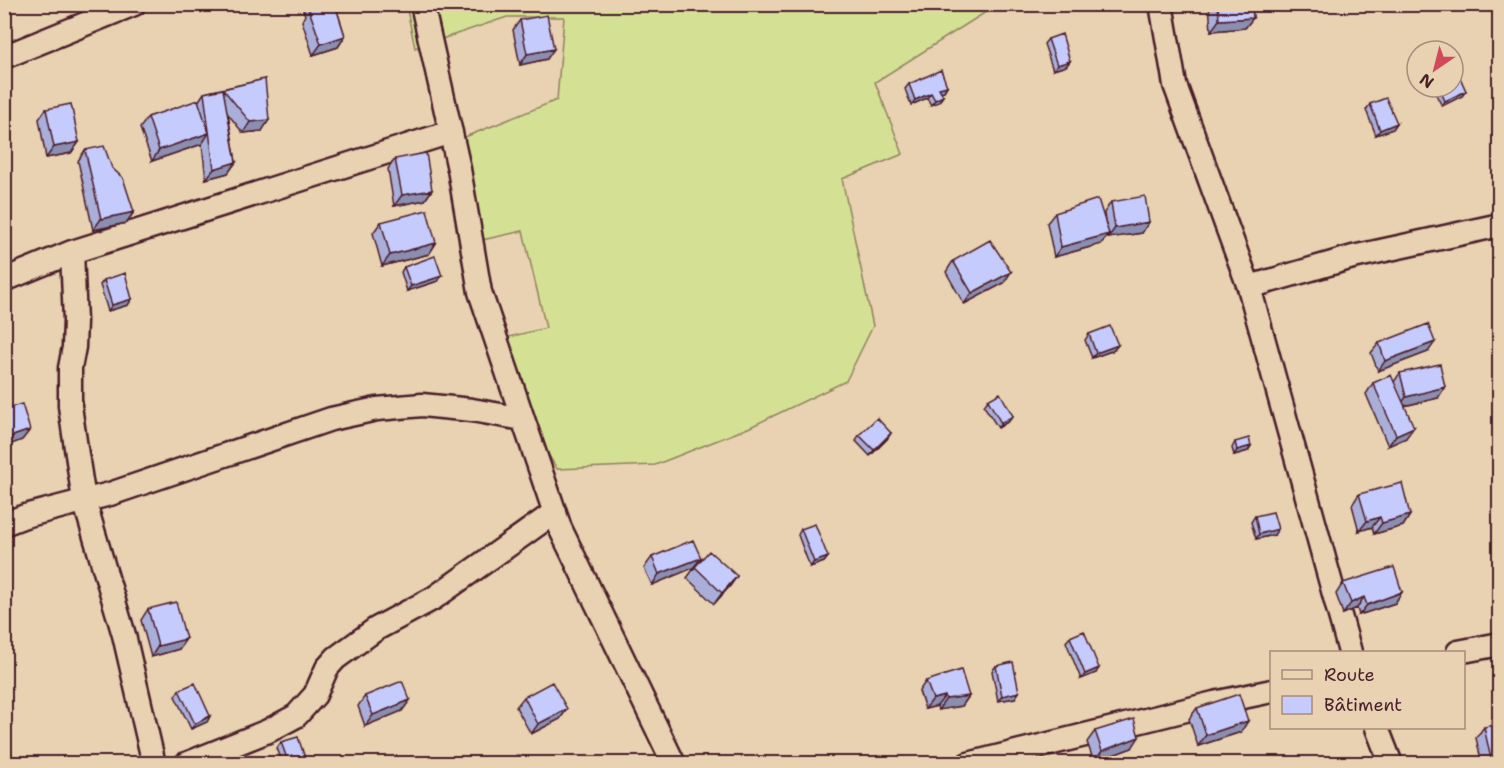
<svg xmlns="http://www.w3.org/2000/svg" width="1504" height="768" font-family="'Shantell Sans',sans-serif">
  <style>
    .grass { fill: #d4e194; stroke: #8f8060; stroke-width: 1.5 }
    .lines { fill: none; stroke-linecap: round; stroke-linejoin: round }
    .minor-casing { stroke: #4a1f2b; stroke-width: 27 }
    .minor { stroke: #e8d2b1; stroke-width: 22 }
    .wall { fill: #aaafda; stroke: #4a1f2b; stroke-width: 1.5 }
    .shaded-wall { fill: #8b8eb1; stroke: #4a1f2b; stroke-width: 1.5 }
    .building { fill: #c6cbfd; stroke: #4a1f2b; stroke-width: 1.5 }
  </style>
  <rect width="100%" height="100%" fill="#e8d2b1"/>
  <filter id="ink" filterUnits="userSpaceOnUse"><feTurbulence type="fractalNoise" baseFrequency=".0167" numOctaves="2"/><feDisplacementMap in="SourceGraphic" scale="12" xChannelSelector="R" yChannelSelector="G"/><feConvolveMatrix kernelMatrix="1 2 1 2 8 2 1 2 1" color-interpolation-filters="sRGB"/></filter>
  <g filter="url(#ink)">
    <!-- grass -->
    <path class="grass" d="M406,5H997L875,82L903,154L842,179L873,326L846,381L748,428L655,465L557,469L493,363L489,342L546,328L523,231L464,244L445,145L557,100L564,17H507L415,48Z"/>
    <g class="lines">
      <!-- minor casing -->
      <g class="minor-casing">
        <path id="minor" d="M422,4L459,169L480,292L560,528L674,764
          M1161,4L1175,85L1249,287L1350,652
          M4,57L134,4
          M72,252L75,321L74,347L70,368V406L76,448L84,500L124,635L154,764
          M4,280L72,252L451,132
          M1249,287L1353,257L1500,225
          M4,524L25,516L110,494L331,419L377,409L422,405L472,410L523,419
          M1458,652L1500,644
          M1377,728L1391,764
          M186,764L268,731L296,716L315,695L327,668L336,658L376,629L434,598L555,512
          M968,764L1214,703L1272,691"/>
      </g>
      <!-- minor -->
      <use href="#minor" class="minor"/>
    </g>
    <!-- wall -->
    <path class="wall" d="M301,4H335L345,36L338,47L313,55L302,21L305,15Z
      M1252,4L1253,18L1245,28L1211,31L1209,4Z
      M520,20L547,59L520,65L513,30Z
      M1048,39L1070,61L1066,66L1053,70L1044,44Z
      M265,79L262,131L243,133L228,114L236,162L228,173L206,179L202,144L152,161L140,128L148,117L198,102L204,93Z
      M909,84L947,86L944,91L941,92L939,102L931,105L927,98L911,105L905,89Z
      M1432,87H1453L1466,91L1462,96L1442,106Z
      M1370,104L1397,123L1393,129L1376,135L1366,110Z
      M46,109L79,142L71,153L46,158L39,119Z
      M85,150L134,212L126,223L93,230L78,161Z
      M395,159L432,190L425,200L394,206L388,169Z
      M1111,202L1149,222L1142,233L1108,238L1107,236L1101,244L1054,257L1047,223L1055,213L1105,222L1104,213Z
      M381,222L436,243L429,254L382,266L373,233Z
      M953,261L1004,283L964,304L946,272Z
      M404,267L438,281L407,291L401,272Z
      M104,280L128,305L108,311L100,285Z
      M1089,334L1114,350L1092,358L1085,340Z
      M1379,343L1428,352L1378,371L1371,353Z
      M1400,373L1438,398L1404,406L1406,438L1388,446L1366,394L1373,383L1394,382Z
      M988,400L1013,416L1009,421L998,428L984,406Z
      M891,433L887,439L870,456L856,441L859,435Z
      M1235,442L1248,451L1234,455L1232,448Z
      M1359,494L1410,515L1403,526L1374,534L1372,527L1359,531L1352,505Z
      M1255,516L1274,535L1256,539L1251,522Z
      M801,529L828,557L824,562L810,567L798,535Z
      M652,557L701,558L693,568L652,585L644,568Z
      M695,567L737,576L730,586L714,604L687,578Z
      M1343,583L1402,592L1395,603L1359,615L1357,608L1343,614L1336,594Z
      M148,609L179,649L151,657L141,620Z
      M1070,637L1096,673L1081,679L1066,642Z
      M996,666L1019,692L1015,698L998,701L992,671Z
      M926,681L969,696L962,706L938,710L937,706L925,709L919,691Z
      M179,690L210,716L207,722L191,729L175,696Z
      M365,696L410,700L402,711L365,726L358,706Z
      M524,697L567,709L560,719L531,734L516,707Z
      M1197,708L1241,732L1198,746L1189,719Z
      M1484,727L1500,764H1482L1476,738Z
      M1095,731L1132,748L1094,762L1087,742Z
      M281,742L307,764H283L277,748Z"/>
    <!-- shaded-wall -->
    <path class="shaded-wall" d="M1253,18L1245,28L1211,31L1219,20Z
      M345,36L338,47L313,55L321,44Z
      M554,49L547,59L520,65L527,54Z
      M1070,61L1066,66L1053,70L1057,65Z
      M947,86L944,91L935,93L939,88Z
      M1466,91L1462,96L1442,106L1445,101Z
      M931,93L927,98L911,105L915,100Z
      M943,96L939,102L931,105L935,100Z
      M269,120L262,131L243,133L250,122Z
      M1397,123L1393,129L1376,135L1380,130Z
      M209,133L202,144L152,161L159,150Z
      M79,142L71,153L46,158L54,147Z
      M236,162L228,173L206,179L214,169Z
      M432,190L425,200L394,206L402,195Z
      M134,212L126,223L93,230L101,219Z
      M1149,222L1142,233L1108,238L1115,228Z
      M1109,234L1101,244L1054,257L1061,247Z
      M436,243L429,254L382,266L390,255Z
      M1011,272L1004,283L964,304L972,293Z
      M442,276L438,281L407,291L411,286Z
      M132,299L128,305L108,311L112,305Z
      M1435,342L1428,352L1378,371L1385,361Z
      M1118,345L1114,350L1092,358L1096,353Z
      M1445,387L1438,398L1399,407L1406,397Z
      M1013,416L1009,421L998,428L1001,423Z
      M1414,427L1406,438L1388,446L1396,435Z
      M30,430L22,440L4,447V439Z
      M891,433L887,439L870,456L874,450Z
      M1251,446L1248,451L1234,455L1237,450Z
      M1410,515L1403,526L1374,534L1382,523Z
      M1380,517L1372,527L1359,531L1367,521Z
      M1278,529L1274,535L1256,539L1259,534Z
      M828,557L824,562L810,567L814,562Z
      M701,558L693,568L652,585L659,574Z
      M737,576L730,586L714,604L722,593Z
      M1402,592L1395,603L1359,615L1367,605Z
      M1364,597L1357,608L1343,614L1351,603Z
      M186,639L179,649L151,657L158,646Z
      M1099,668L1096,673L1081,679L1085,674Z
      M1019,692L1015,698L998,701L1002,696Z
      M945,696L937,706L925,709L933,699Z
      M969,696L962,706L938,710L946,699Z
      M410,700L402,711L365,726L373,715Z
      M567,709L560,719L531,734L538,724Z
      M210,716L207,722L191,729L195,724Z
      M1248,721L1241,732L1198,746L1206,735Z
      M1139,737L1132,748L1094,762L1102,751Z"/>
    <!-- building -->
    <path class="building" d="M312,4H335L345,36L321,44L309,10Z
      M1218,4H1252L1253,18L1219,20Z
      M547,15L554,49L527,54L520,20Z
      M1062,34L1070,61L1057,65L1048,39Z
      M1454,64L1466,91L1445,101L1439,87H1453Z
      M941,70L947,86L939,88L943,96L935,100L931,93L915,100L909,84Z
      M265,79L269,120L250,122L223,89Z
      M223,89L236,162L214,169L204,93Z
      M1386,98L1397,123L1380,130L1370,104Z
      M198,100L209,133L159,150L148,117Z
      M71,104L79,142L54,147L46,109Z
      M104,146L112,168L123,178L134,212L101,219L85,150Z
      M426,153L432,190L402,195L395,159Z
      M1145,196L1149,222L1115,228L1111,202Z
      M1098,199L1109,234L1061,247L1055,213Z
      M427,210L436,243L390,255L381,222Z
      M990,240L1011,272L972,293L953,261Z
      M435,256L442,276L411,286L404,267Z
      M125,273L132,299L112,305L104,280Z
      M1428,324L1435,342L1385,361L1379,343Z
      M1110,326L1118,345L1096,353L1089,334Z
      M1440,364L1445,387L1406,397L1400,373Z
      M1391,375L1414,427L1396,435L1373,383Z
      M1000,393L1013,416L1001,423L988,400Z
      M22,404L30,430L4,439V409Z
      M877,418L891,433L874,450L859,435Z
      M1249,438L1251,446L1237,450L1235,442Z
      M1402,483L1410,515L1382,523L1380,517L1367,521L1359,494Z
      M1273,512L1278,529L1259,534L1255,516Z
      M815,524L828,557L814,562L801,529Z
      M693,540L701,558L659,574L652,557Z
      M709,551L737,576L722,593L695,567Z
      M1394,567L1402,592L1367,605L1364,597L1351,603L1343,583Z
      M176,602L186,639L158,646L148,609Z
      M1084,631L1099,668L1085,674L1070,637Z
      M1013,662L1019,692L1002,696L996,666Z
      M961,670L969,696L946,699L945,696L933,699L926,681Z
      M402,681L410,700L373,715L365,696Z
      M552,682L567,709L538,724L524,697Z
      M195,683L210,716L195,724L179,690Z
      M1239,694L1248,721L1206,735L1197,708Z
      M1134,719L1139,737L1102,751L1095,731Z
      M1500,724V761L1492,764L1484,727Z
      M298,737L307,764H289L281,742Z"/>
  </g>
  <!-- margin -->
  <rect width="1504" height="768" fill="none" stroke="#e8d2b1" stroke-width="24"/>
  <rect x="12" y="12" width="1480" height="744" fill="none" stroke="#4a1f2b" stroke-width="2" filter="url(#ink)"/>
  <!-- legend -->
  <rect x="1270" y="651" width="195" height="78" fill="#e8d2b1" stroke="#a98a7b" stroke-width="1.5"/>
  <rect x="1282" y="670" width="30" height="9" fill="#e8d2b1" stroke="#a98a7b" stroke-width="1.5"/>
  <text x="1324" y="681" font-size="18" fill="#4a1f2b">Route</text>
  <rect x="1282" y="696" width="30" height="18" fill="#c6cbfd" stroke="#a98a7b" stroke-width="1.5"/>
  <text x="1324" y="711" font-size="18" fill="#4a1f2b">Bâtiment</text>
  <!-- north arrow -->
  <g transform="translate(1435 69) rotate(215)"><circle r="28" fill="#e8d2b1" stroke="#a98a7b" stroke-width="1.5"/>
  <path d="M0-4.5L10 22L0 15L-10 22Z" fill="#d1495b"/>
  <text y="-9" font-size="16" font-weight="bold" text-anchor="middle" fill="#4a1f2b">N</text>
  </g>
</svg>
